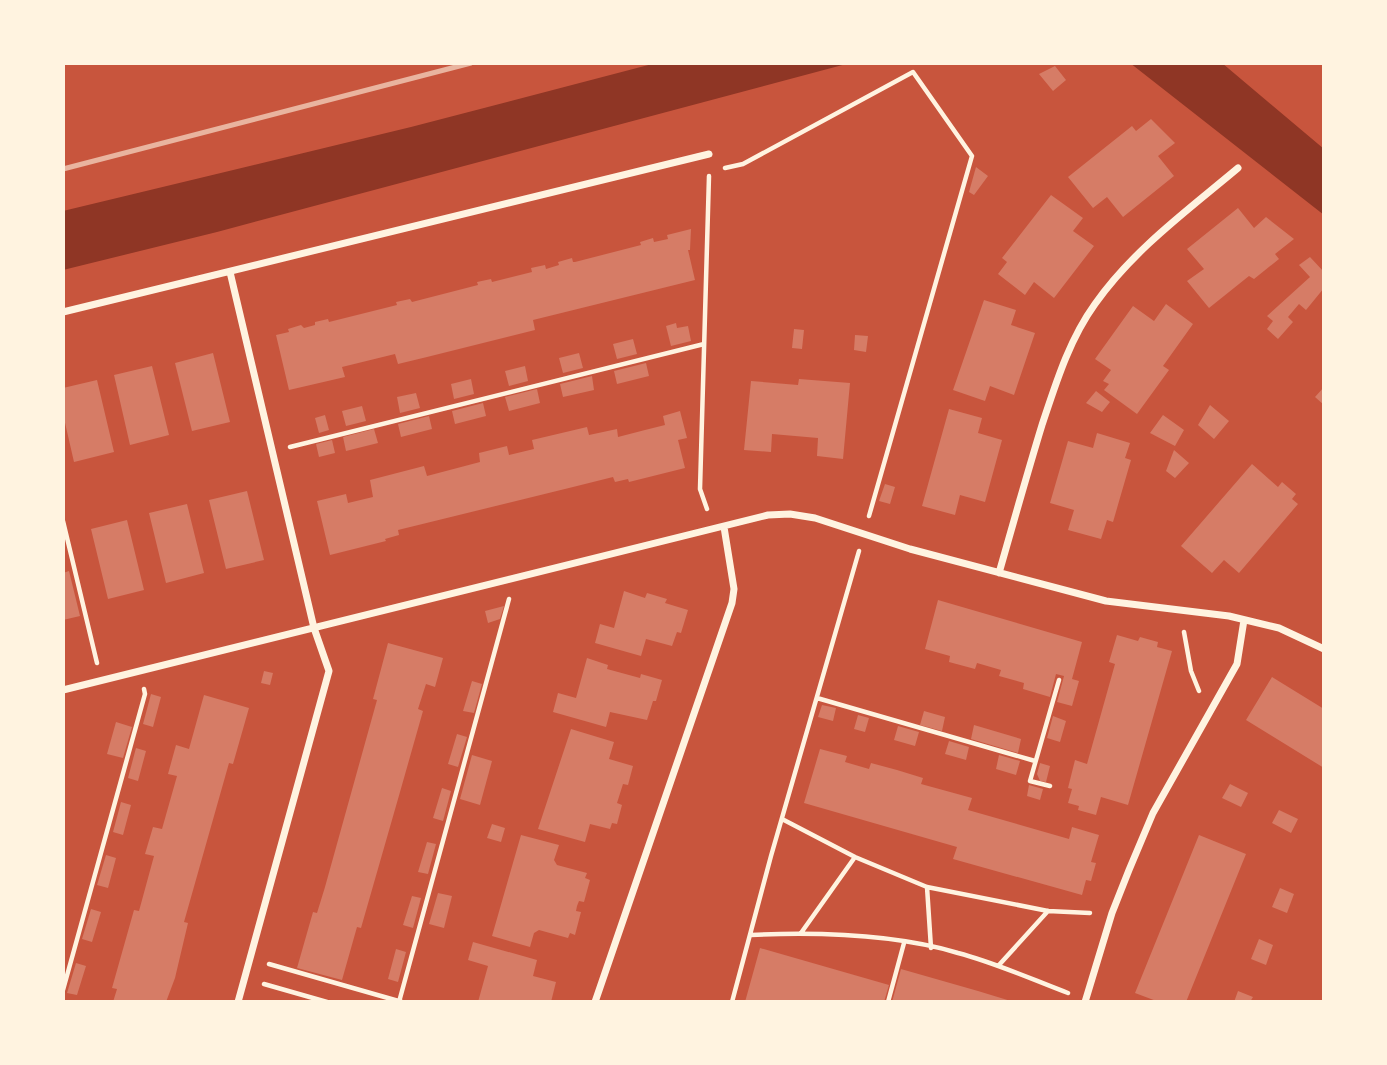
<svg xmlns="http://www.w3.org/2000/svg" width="1387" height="1065" font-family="'Titillium Web',sans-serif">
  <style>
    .water { fill: #8f3625 }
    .building { fill: #d67c66 }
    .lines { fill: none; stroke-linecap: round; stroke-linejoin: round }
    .path { stroke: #fff3e0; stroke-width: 4.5 }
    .minor { stroke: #fff3e0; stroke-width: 7 }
    .rail { stroke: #e9b49f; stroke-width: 5 }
  </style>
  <rect width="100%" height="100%" fill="#c8553d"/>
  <!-- water -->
  <path class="water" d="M656,63H850L217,232L63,270V211L411,127Z
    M1130,63H1222L1324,149V215Z"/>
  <!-- building -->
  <path class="building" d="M1055,66L1066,80L1053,91L1039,74Z
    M1151,119L1175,143L1158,156L1174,176L1123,217L1107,197L1093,208L1068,177L1132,126L1136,131Z
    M976,167L988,176L974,195L969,192Z
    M1051,195L1083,218L1073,231L1094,246L1054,298L1034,282L1025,295L998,274L1007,262L1002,258Z
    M1238,208L1254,228L1266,217L1294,239L1275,254L1279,259L1254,279L1249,276L1209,308L1187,281L1204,269L1187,249Z
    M691,229L690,250H688L695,280L533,320L535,330L427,357L398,364L395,354L342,367L345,377L289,390L276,335L289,332L288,329L301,325L304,328L315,325V322L328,319L329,322L397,305L396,302L410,299L412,302L478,285L477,282L491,279L492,282L532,272L531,268L545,265L546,269L559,265L558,262L572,258L573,262H575L641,245L640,242L653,238L654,242L668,239L667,235Z
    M1310,257L1324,272V288L1306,310L1299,304L1288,317L1293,322L1278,339L1267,329L1273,321L1267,316L1310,277L1299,265Z
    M984,300L1016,310L1011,325L1035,333L1014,395L990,386L985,401L953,390Z
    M1166,304L1193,324L1163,366L1169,370L1137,414L1104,390L1109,384L1103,381L1111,370L1095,359L1133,306L1154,321Z
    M676,323L677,328L688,326L691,341L671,346L666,326Z
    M794,329L804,330L802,349L792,348Z
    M855,335L868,336L866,352L854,350Z
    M633,339L637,354L617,359L613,344Z
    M213,353L230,422L192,431L175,363Z
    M579,353L583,368L563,373L559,358Z
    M646,363L649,376L617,384L614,371Z
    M152,366L169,435L130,445L114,375Z
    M525,366L528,381L509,386L505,371Z
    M592,376L594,390L563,397L560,384Z
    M471,379L474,394L454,399L451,384Z
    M799,379L850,383L843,459L817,456L818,438L772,434L771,452L744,450L751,381L798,385Z
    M97,380L114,452L74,462L63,414V388Z
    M1324,387V405L1315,397Z
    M537,389L540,403L509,411L505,397Z
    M1096,391L1110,402L1102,412L1086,403Z
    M416,393L420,408L400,413L397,397Z
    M483,403L486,416L455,424L452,411Z
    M1210,405L1229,421L1214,439L1198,425Z
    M362,406L366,421L346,426L342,411Z
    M949,409L982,418L978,433L1002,440L985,502L960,495L955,515L922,506Z
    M680,411L687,438L678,440L685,468L629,482L628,479L615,482L613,477L573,487L398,530L399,535L385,539L386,541L330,555L317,501L346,494L348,503L373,497L370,480L424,466L427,476L480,462L479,453L507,446L509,455L534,449L532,440L587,427L589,435L617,429L618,437L645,430L665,425L663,416Z
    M325,415L329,430L319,433L315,418Z
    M1163,415L1184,430L1175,446L1150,433Z
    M429,416L432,429L401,437L398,424Z
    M374,429L378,443L346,451L343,437Z
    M1097,433L1130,443L1125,458L1131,460L1113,522L1107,520L1101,539L1068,530L1074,510L1050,503L1068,441L1093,448Z
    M332,440L335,453L319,457L316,444Z
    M1174,450L1189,463L1175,478L1166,471Z
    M1252,464L1278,487L1282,482L1296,494L1292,499L1298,504L1239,573L1224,560L1212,573L1181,546Z
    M885,484L895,487L890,504L879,501Z
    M247,491L264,560L226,569L209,500Z
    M187,504L204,573L166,583L149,513Z
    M127,520L144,590L108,599L91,529Z
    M69,571L80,616L63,620V573Z
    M624,591L645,598L647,593L667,599L665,603L688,610L681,633L677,632L672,646L646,639L641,656L595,643L600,624L614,628Z
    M938,600L1082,642L1072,679L1079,681L1072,706L1057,702L1064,676L1056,674L1050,697L1023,689L1024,683L999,676L1001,670L977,663L975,669L949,662L950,656L925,649Z
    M504,606L500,619L488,623L485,611Z
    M1117,635L1138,641L1140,637L1158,642L1157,647L1172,651L1128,805L1101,797L1096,815L1078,810L1079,806L1068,803L1072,789L1068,788L1075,760L1087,764L1115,664L1109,662Z
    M388,643L443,658L435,687L426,684L418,709L423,711L400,792L361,928L357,927L342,980L297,968L313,912L317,913L325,887L377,700L373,699Z
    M587,658L608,665L607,669L640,678L641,674L662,680L656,701H653L647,720L610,712L606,727L553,712L558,693L576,698Z
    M264,671L273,673L270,685L261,683Z
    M1272,677L1324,709V768L1246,720Z
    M472,681L482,684L474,713L463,711Z
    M151,694L161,697L153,727L143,724Z
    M204,695L249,708L233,764L229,763L184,922L188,923L175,978L166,1002H113L117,989L112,988L134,910L139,911L154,856L145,854L153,827L162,829L177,776L168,774L176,745L189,749Z
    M822,705L836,708L833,721L818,717Z
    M924,711L945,717L942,731L920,725Z
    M858,715L869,718L865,732L854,729Z
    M1053,716L1066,721L1060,742L1047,738Z
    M116,722L132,727L123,758L107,754Z
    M974,725L1021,739L1018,753L971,739Z
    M898,726L919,732L915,746L894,740Z
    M571,729L614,742L609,759L633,766L628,785L623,784L617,803L622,805L617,824L612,823L610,829L590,824L585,842L538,829Z
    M457,734L467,737L458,767L448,764Z
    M949,741L969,747L966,760L945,754Z
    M136,748L146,751L138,781L128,778Z
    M820,749L847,756L845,762L869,769L871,763L897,770L923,778L921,784L972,798L968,810L1069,839L1072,827L1099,835L1091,862L1096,863L1091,881L1086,880L1082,895L953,859L957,847L804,803Z
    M472,755L492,761L480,805L460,799Z
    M999,755L1020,761L1016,775L996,769Z
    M1040,763L1050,766L1046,782L1040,781L1037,774Z
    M1230,784L1248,793L1241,807L1222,798Z
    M1029,785L1043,789L1040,800L1027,796Z
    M442,788L451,791L443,821L433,818Z
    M121,802L131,805L123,835L113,832Z
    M1279,810L1298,819L1291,833L1272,823Z
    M492,824L505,828L501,842L487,838Z
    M521,835L559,845L554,860L557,865L587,873L585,878L590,880L584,902L579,901L577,906L576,911L581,912L575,935L570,933L568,938L539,930L534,933L530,947L492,936Z
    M1199,835L1246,854L1186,1002H1159L1135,993Z
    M427,842L436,844L428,874L418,872Z
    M106,855L116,858L108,888L97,885Z
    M1280,888L1294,894L1287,913L1272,907Z
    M438,893L452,896L444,928L429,924Z
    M412,896L421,898L413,928L403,925Z
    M91,909L101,912L92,942L82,939Z
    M1259,939L1273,945L1266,965L1251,959Z
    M473,942L537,960L533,976L556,982L551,1002H478L488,966L468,960Z
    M760,948L889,985L884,1002H745Z
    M396,949L406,952L398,982L388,979Z
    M76,963L86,966L77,995L67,993Z
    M901,969L978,991L1014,1002H892Z
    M1238,991L1253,997L1250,1002H1234Z"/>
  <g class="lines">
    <!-- path -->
    <path class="path" d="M725,168L743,164L913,72L972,156L869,516
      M290,447L704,344
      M707,509L700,489L709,176
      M63,521L97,663
      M1184,632L1191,671L1199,691
      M817,698L1035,761
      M1050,786L1030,781L1059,680
      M782,819L855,857L927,887L1048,911L1090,913
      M927,887L931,948
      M801,933L855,857
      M751,935C817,932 894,934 958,953C996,963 1031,979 1068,993
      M269,964L402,1002
      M999,965L1048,911
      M264,984L327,1002
      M63,990L145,694L144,689
      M399,1002L509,599
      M732,1002L771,856L859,551
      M888,1002L904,943"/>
    <!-- minor -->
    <path class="minor" d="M230,272L314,628L329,671L238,1002
      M63,312L709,154
      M999,573C1013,524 1027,474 1042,425C1056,383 1069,340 1095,304C1133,250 1188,210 1238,168
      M63,690L768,515L790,514L815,518L910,549L1106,601L1229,616L1279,628L1324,649
      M595,1002L732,603L734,589L724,527
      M1085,1002L1112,913L1129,870L1153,813L1237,664L1244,620"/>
    <!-- rail -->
    <path class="rail" d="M63,169L471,63"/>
  </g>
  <!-- border -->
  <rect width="1387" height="1065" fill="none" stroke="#fff3e0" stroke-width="130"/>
</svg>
